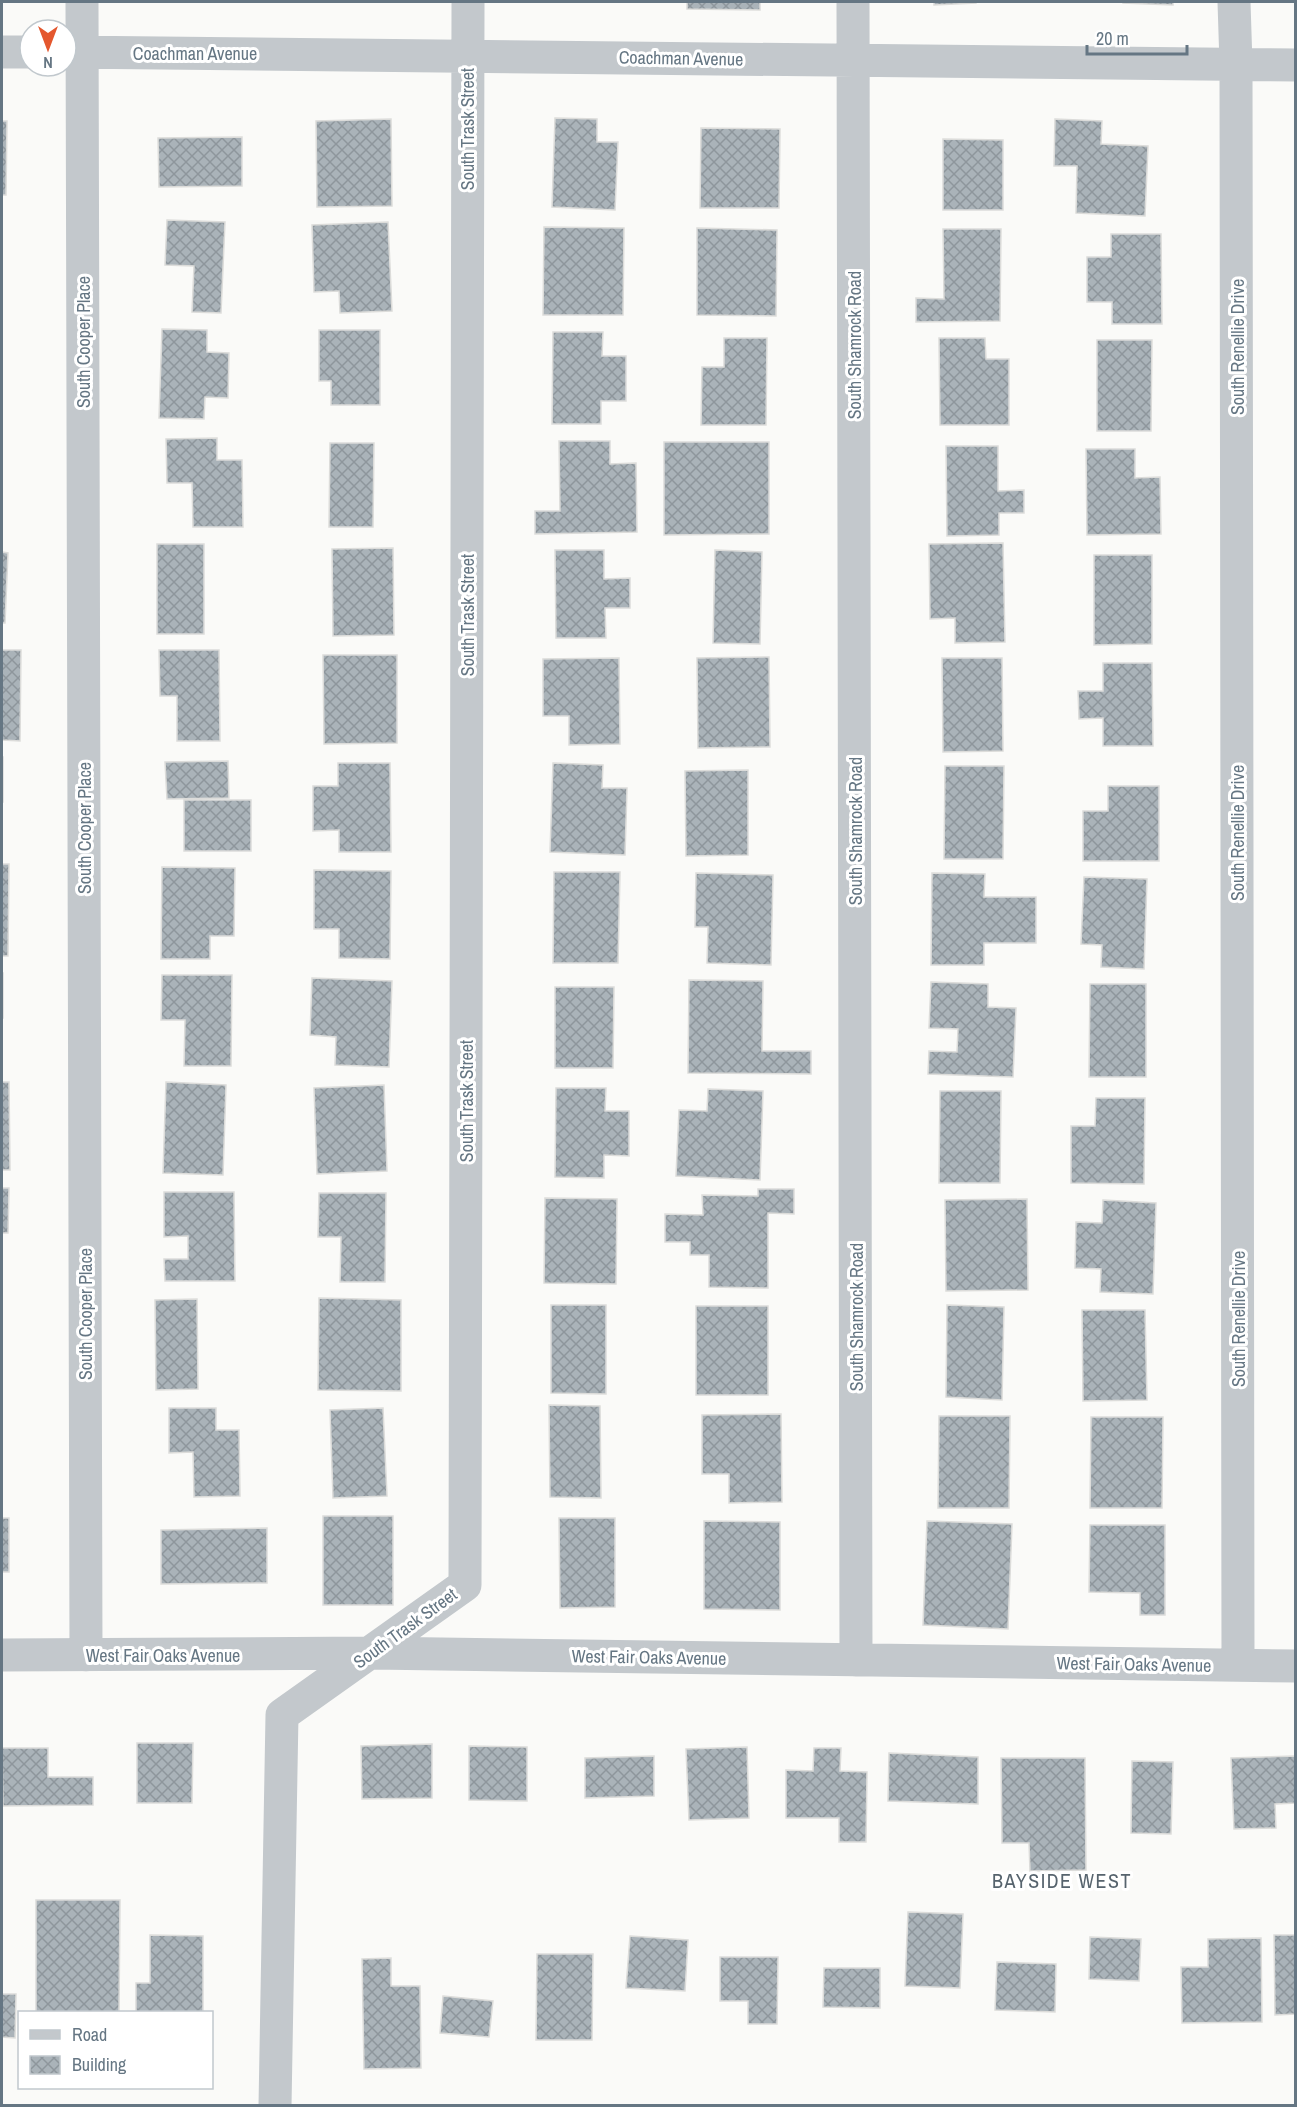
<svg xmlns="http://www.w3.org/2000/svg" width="1297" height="2107" font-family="'Archivo Narrow',sans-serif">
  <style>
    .building { fill: url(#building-cross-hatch); stroke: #dcdcda; stroke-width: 1.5 }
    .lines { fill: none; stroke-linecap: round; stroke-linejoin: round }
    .minor { stroke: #c3c8cc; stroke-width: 33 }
    .labels { text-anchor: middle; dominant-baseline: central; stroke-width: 6; stroke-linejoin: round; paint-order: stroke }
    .street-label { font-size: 18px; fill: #657683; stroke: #fff }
    .neighbourhood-label { font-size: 20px; letter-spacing: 1.5px; fill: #57646e; stroke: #fff }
  </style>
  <defs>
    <pattern id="building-cross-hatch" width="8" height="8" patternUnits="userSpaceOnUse" patternTransform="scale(1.5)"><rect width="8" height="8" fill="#aab3b9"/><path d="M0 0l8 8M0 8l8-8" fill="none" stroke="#8e969c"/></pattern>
  </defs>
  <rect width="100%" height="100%" fill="#fafaf8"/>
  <!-- building -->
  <path class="building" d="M687,2H760V10L687,9Z
    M934,2H976V3L934,5Z
    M1123,2H1173V5L1123,3Z
    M555,118L597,119V142H618L615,210L552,207Z
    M391,119L392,206L317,207L316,121Z
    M1055,119L1102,121L1101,144L1148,146L1145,216L1076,213L1077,166H1054Z
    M2,121H7L6,195H2Z
    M701,128L780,129L779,208H700Z
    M242,137V186L159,187L158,138Z
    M943,139L1003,140V210H943Z
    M167,220L225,222L221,313L192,312L194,266L165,265Z
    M388,222L392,311L340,313L339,291L314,292L312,225Z
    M544,227L624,228L623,315H543Z
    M697,228L777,230L776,316L697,315Z
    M943,229H1001L1000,321L916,322V298L944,299Z
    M1111,234H1161L1162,324H1112V302H1087V257H1111Z
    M162,329L207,330V352L229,353L228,398L205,397L204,419L159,418Z
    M319,330H380V405H331V381H319Z
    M553,332H603L602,356H626V401H601V424H552Z
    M724,338H767L766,425H701L702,367H724Z
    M939,338H985L986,359H1009V425H940Z
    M1097,340H1152L1151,431H1097Z
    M217,438V460H242L243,527H193L192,483H167L166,439Z
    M559,441H610V464L636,463L637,532L535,534V511H560Z
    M664,442H769V534L664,535Z
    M330,443H374L373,527H329Z
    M946,446H998V491L1024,490V513H999V535L947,536Z
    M1086,449H1135V478L1160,477L1161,534L1087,535Z
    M1003,543L1005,642L955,643V618L930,619L929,544Z
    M157,544H204V634H157Z
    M393,548L394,635L333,636L332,549Z
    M555,550H604V579L630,578V608H605L606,638H556Z
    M715,550L762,552L760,644L713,643Z
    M2,552L8,553L5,623H2Z
    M1094,555H1152V644L1094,645Z
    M2,650H21L20,741L2,740Z
    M159,650H219L220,741H177V696H160Z
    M323,655H397V743L324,744Z
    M769,657L770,747L698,748L697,658Z
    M619,658L620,744L569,745V716H543V659Z
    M942,658H1002L1003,751L943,752Z
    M1103,663H1152L1153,746H1103V718L1079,719L1078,691H1103Z
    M2,757H3V802H2Z
    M228,761L229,798L167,799L165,762Z
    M338,763H390L391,852H339V830L313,831V786H338Z
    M553,763L603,765L602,788H627L625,855L550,852Z
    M945,766H1004L1003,859H944Z
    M748,770V855L686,856L685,771Z
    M1108,786H1159V861H1083V811H1108Z
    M184,800H251V851H184Z
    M2,864H9L8,956H2Z
    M162,867L235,868L234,936H210V959H161Z
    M314,870L391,871L390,959L339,958V929H314Z
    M554,872H620L618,963H553Z
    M696,873L773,875L771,965L707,963L708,927H695Z
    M932,873L985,874L984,897H1036V943H984V965H931Z
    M1084,877L1147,879L1144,969L1101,967L1102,945L1081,944Z
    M2,973H3V1018H2Z
    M162,975H232L231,1066H184L185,1020H161Z
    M312,978L392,981L389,1067L335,1065L336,1037L310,1035Z
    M689,980L763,981L762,1051H811V1074L688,1073Z
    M931,982L988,984V1007L1016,1008L1013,1077L928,1074L929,1051L957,1052L958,1029L929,1028Z
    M1090,984H1146V1077H1089Z
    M555,987H614L613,1068H555Z
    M2,1082H9L10,1170H2Z
    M166,1082L226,1085L223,1175L163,1173Z
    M384,1085L387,1171L317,1174L314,1088Z
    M556,1088H606L605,1111H629V1156L604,1155V1178L555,1177Z
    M708,1089L763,1091L760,1180L676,1176L679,1110L707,1111Z
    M940,1091H1001L1000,1183H939Z
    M1096,1098H1145L1144,1184L1071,1183V1126H1095Z
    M2,1188H9L8,1233H2Z
    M758,1189H794V1214L768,1213V1288L709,1287V1255H690V1242H665V1214L703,1215L702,1195L758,1196Z
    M164,1192H234L235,1281H165L164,1259H188V1236L164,1237Z
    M319,1193H386L385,1282H340L341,1237H318Z
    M545,1198L617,1199L616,1284L544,1283Z
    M1027,1199L1028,1290L946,1291L945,1200Z
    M1103,1200L1156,1203L1153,1294L1100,1292L1101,1269L1075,1268L1076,1222L1102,1223Z
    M319,1298L401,1300V1391L318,1390Z
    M197,1299L198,1389L156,1390L155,1300Z
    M551,1305H606V1394L551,1393Z
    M947,1305L1004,1307L1002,1400L946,1397Z
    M696,1306H768V1395H696Z
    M1082,1310H1145L1147,1400L1083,1401Z
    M549,1405L600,1406L601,1498L550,1497Z
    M169,1408H216V1430H239L240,1496L194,1497L193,1452L169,1453Z
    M383,1408L387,1496L333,1498L330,1410Z
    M781,1414L782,1502L729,1503V1474H702V1415Z
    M939,1416H1010L1009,1508H938Z
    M1091,1417H1163L1162,1508H1090Z
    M323,1516H393V1605H323Z
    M2,1518H9V1572H2Z
    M559,1518H615V1607L560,1608Z
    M704,1521L780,1522V1610L704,1609Z
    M927,1521L1012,1524L1008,1629L923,1625Z
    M1090,1525H1165V1615H1140V1593L1089,1592Z
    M267,1528V1583L161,1584V1530Z
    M137,1743H193L192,1803H137Z
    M432,1744V1798L362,1799L361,1746Z
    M469,1746L527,1747V1801L469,1800Z
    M747,1747L749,1818L689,1820L686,1749Z
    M2,1748H48V1777H93V1805L3,1806Z
    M814,1748H841L840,1771L867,1772L866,1842H839V1818H786V1770L813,1771Z
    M889,1753L978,1757V1804L888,1801Z
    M654,1756V1796L585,1798V1758Z
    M1295,1756L1296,1803L1275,1804L1276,1828L1234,1829L1231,1758Z
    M1001,1758H1085L1086,1870L1030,1871L1029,1843H1002Z
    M1132,1761L1173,1762L1171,1834L1131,1833Z
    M36,1900H120L119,2012H36Z
    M908,1912L963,1914L960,1988L905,1986Z
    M150,1935L203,1936V2012H136V1983H150Z
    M1274,1935H1296V2014L1275,2015Z
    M630,1936L688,1940L685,1991L626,1988Z
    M1090,1937L1141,1939L1139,1981L1089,1979Z
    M1261,1938L1262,2022L1182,2023L1181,1967H1208V1939Z
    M537,1954H593L592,2040H536Z
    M720,1957H778L777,2024H748V2001H720Z
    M391,1958V1986H420L421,2068L364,2069L362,1959Z
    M997,1962L1056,1964L1055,2012L995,2010Z
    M824,1968H880V2008L823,2007Z
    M2,1994H16L15,2038L2,2037Z
    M443,1996L493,2001L489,2037L440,2033Z"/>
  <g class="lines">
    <!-- minor -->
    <path class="minor" d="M82,2L86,1655
      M853,2L856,1660
      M1234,2L1236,64L1238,1665
      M2,52H30
      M66,52L1296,65
      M2,1655L372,1653L1296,1666
      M275,2106L282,1715L465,1585L468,2"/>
  </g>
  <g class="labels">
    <!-- street labels -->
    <g class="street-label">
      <text x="195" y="53">Coachman Avenue</text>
      <text transform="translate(681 58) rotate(1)">Coachman Avenue</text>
      <text transform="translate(467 129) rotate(-90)">South Trask Street</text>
      <text transform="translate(83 342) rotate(-90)">South Cooper Place</text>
      <text transform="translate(854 345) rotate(-90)">South Shamrock Road</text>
      <text transform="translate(1237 347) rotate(-90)">South Renellie Drive</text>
      <text transform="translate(467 615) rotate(-90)">South Trask Street</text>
      <text transform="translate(84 828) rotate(-90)">South Cooper Place</text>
      <text transform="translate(855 831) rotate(-90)">South Shamrock Road</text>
      <text transform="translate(1237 833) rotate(-90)">South Renellie Drive</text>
      <text transform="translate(466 1101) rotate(-90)">South Trask Street</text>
      <text transform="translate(85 1314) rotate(-90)">South Cooper Place</text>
      <text transform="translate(856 1317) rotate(-90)">South Shamrock Road</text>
      <text transform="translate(1238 1319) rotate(-90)">South Renellie Drive</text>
      <text transform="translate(405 1628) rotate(-36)">South Trask Street</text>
      <text x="163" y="1655">West Fair Oaks Avenue</text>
      <text transform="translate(649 1657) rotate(1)">West Fair Oaks Avenue</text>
      <text transform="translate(1134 1664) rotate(1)">West Fair Oaks Avenue</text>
    </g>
    <!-- neighbourhood labels -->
    <g class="neighbourhood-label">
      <text x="1062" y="1880">BAYSIDE WEST</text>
    </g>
  </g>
  <!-- border -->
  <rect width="1297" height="2107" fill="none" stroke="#657683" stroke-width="6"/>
  <!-- legend -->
  <rect x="18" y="2011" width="195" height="78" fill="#ffffff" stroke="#c1c8cd" stroke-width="1.5"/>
  <rect x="30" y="2030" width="30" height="9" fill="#c3c8cc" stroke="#c1c8cd" stroke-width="1.5"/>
  <text x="72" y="2041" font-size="18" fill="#657683">Road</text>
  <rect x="30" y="2056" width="30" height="18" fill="url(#building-cross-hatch)" stroke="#c1c8cd" stroke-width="1.5"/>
  <text x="72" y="2071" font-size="18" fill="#657683">Building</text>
  <!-- north arrow -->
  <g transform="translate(48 48) rotate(180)"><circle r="28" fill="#ffffff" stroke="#c1c8cd" stroke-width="1.5"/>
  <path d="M0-4.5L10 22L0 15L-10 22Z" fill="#e4572e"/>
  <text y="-9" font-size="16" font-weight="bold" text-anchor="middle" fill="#657683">N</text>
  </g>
  <!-- scale -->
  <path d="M1087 45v9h100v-9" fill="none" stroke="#657683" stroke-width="3"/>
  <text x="1096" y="45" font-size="18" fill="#657683" stroke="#ffffff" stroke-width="4.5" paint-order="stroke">20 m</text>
</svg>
